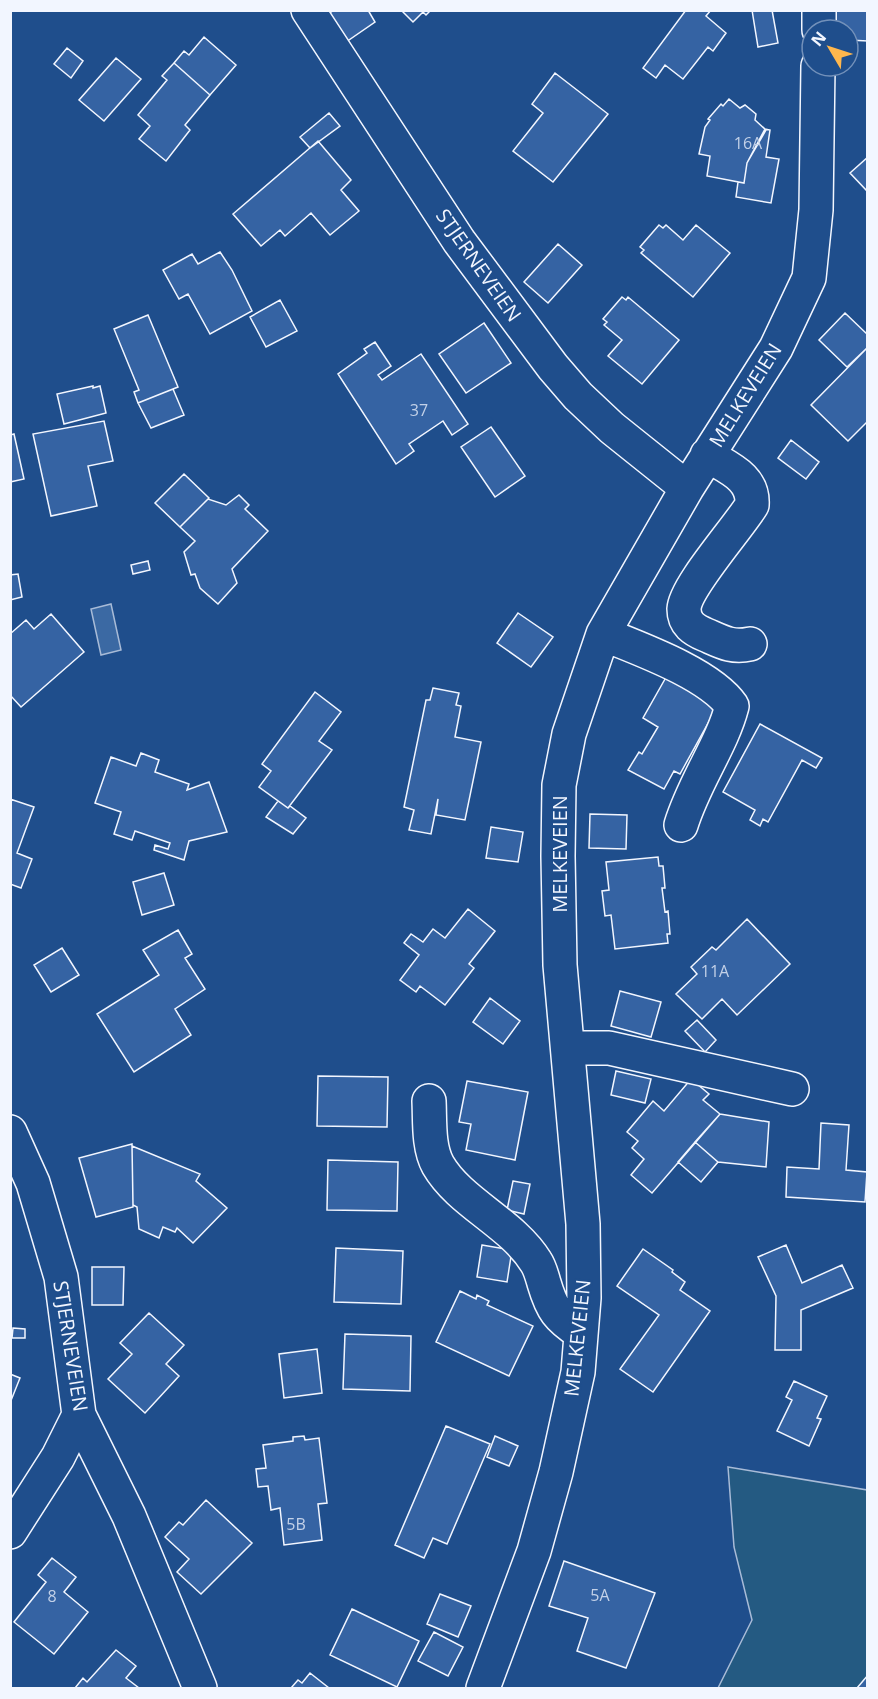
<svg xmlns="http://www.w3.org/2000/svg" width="878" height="1699" font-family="'Open Sans',sans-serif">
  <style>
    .green { fill: #245a82; stroke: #a8bbd7; stroke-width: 1.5 }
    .water { fill: #3b69a3; stroke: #a8bbd7; stroke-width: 1.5 }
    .building { fill: #3563a3; stroke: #f2f6ff; stroke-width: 1.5 }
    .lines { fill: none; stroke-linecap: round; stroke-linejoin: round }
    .minor-casing { stroke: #f2f6ff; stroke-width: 36 }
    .minor { stroke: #1f4e8c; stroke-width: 33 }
    .labels { text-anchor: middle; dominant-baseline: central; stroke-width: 4.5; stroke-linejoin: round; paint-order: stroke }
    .number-label { font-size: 16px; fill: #c3d1e8 }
    .street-label { font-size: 20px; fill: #f2f6ff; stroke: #1f4e8c }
  </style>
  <rect width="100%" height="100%" fill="#1f4e8c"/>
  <!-- green -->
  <path class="green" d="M728,1467L867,1490V1688H718L752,1620L734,1547Z"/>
  <!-- water -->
  <path class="water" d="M111,604L121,650L101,655L91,609Z"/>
  <!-- building -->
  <path class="building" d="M334,10H368L375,22L346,42L327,15Z
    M401,10H431L426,15L423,12L413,22Z
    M686,10H711L706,16L726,33L713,51L708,47L683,79L665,65L656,78L643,68Z
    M752,10H772L778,43L758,47Z
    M832,10H868V41L848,40V30H831Z
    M204,37L236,65L210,95L174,63L184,51L189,55Z
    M67,48L83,61L71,78L54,64Z
    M116,58L141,79L104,121L79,100Z
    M174,63L210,95L185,125L190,130L166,161L139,139L150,126L138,115L167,80L162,76Z
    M555,73L608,114L553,182L513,151L543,113L532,104Z
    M729,99L740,108L745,105L756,114L755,120L766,130L747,163L744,183L707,176L710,156L699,154L705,127L710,120L708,119L721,104L723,106Z
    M329,113L340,126L310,148L300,137Z
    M765,129L770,130L766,157L779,159L771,203L736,197L738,182L744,183L747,163Z
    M318,141L351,180L341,190L359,211L330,235L311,213L285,236L280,230L261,246L233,214Z
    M868,157V192L850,173Z
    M659,225L663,228L666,225L683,240L696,225L730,253L693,297L641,253L644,250L640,247Z
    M558,244L582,265L548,303L524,282Z
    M220,252L232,270L252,311L210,334L188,294L179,299L163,270L192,254L198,264Z
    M622,297L626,300L628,297L679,340L642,384L608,356L622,340L604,325L607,322L603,319Z
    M280,300L297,331L266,347L250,317Z
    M845,313L868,335V347L847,367L819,340Z
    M148,315L178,387L138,403L134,392L139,390L114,329Z
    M484,323L511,363L466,393L439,354Z
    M375,342L391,366L378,375L382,380L421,354L468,424L452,435L443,421L409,444L414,451L396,464L338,374L367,353L364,349Z
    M868,347V421L848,441L811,405Z
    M93,386V388L100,386L106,413L64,424L57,394Z
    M173,389L184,415L151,428L138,403Z
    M104,421L113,461L88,466L97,506L51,516L33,434Z
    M491,427L525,476L495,497L461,447Z
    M14,434L24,479L10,482V435Z
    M791,440L819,462L806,479L778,458Z
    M184,474L209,498L180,527L155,503Z
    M239,495L249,505L245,509L268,531L232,569L237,583L218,604L200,588L195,574L191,575L184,552L195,541L180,527L208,499L226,505Z
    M148,561L150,570L133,574L131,565Z
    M18,574L22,597L10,600V575Z
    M518,613L553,637L531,667L497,643Z
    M51,614L84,652L21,707L10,695V634L26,620L34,629Z
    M669,672L717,707L680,774L674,771L664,789L628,770L639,752L642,754L658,727L643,718Z
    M433,688L459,693L456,705L461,706L455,737L481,742L465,820L436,815L438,799L431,834L409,830L414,810L404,807L426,700H430Z
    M315,692L341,712L319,741L332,750L288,808L259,787L271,771L262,764Z
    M760,724L822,758L816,768L802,760L768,822L763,819L760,826L750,820L755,810L723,792Z
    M141,753L159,760L155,772L189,784L187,790L209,782L227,832L189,841L184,860L154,850L155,845L168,849L170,843L135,831L132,840L114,834L121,812L95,803L111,757L136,766Z
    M10,799L34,807L17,853L32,859L21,888L10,884Z
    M278,801L288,808L290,806L306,818L293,834L266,817Z
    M590,814L627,815L626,849L589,848Z
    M491,827L523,832L518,862L486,858Z
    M658,857L659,866H663L665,888H662L665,912L668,911L670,934H667L668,943L615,949L611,915L605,916L602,891L609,890L606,862Z
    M164,873L174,905L142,915L133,882Z
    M468,909L495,931L469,964L474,968L445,1005L420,986L416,992L400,980L419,955L404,943L411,934L423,942L433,929L445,938Z
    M747,919L790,964L737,1015L722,999L702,1019L676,994L697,974L691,967L712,947L716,950Z
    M178,930L192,954L185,958L205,989L175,1009L191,1035L134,1072L97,1014L159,975L143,950Z
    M62,948L79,975L51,992L34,965Z
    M620,991L661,1002L651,1037L611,1026Z
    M490,998L520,1021L503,1044L473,1022Z
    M697,1020L716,1040L705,1052L685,1031Z
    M616,1071L651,1079L645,1103L611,1095Z
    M318,1076L388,1077L387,1127L317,1126Z
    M691,1079L709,1094L703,1100L720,1114L652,1193L631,1175L644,1159L632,1148L638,1141L627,1132L653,1101L664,1111Z
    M467,1081L528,1092L515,1160L466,1150L471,1124L459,1122Z
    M720,1114L769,1122L766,1167L718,1162L695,1142Z
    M821,1123L849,1125L846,1170L867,1172L865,1202L786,1197L787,1167L819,1169Z
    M695,1142L718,1162L701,1182L678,1162Z
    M132,1144L133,1207L96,1217L79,1158Z
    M132,1146L200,1174L196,1181L227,1208L193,1243L177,1228L175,1232L163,1227L159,1238L139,1229L137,1207L133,1205Z
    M328,1160L398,1162L397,1211L327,1210Z
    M513,1181L530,1184L524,1214L507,1210Z
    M482,1245L512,1250L507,1282L477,1277Z
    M786,1245L802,1283L842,1265L853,1288L801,1310V1350H775L776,1296L758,1257Z
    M336,1248L403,1251L401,1304L334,1302Z
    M643,1249L673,1270L672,1272L685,1282L680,1290L710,1311L653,1392L620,1369L659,1315L617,1286Z
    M92,1267H124L123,1305H92Z
    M460,1291L476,1299L477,1295L489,1301L487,1305L533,1326L509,1376L436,1342Z
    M149,1313L184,1345L166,1364L179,1376L145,1413L108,1379L132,1354L120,1343Z
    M13,1328L25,1329V1338H12Z
    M345,1334L411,1336L410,1391L343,1389Z
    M317,1349L322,1393L284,1398L279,1354Z
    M10,1374L20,1378L10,1403Z
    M794,1381L827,1396L817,1418L821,1419L809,1446L777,1431L792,1400L786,1397Z
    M446,1426L490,1444L447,1544L433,1538L424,1558L395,1545Z
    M304,1436L305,1440L319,1438L327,1503L318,1504L322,1540L284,1545L280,1508L271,1510L268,1486L258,1487L256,1469L266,1468L263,1445L293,1441V1437Z
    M495,1436L518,1446L509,1466L487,1457Z
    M206,1500L252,1543L201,1594L177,1572L189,1559L165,1537L179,1522L183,1525Z
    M52,1558L76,1577L64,1592L88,1612L54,1654L14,1622L46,1582L38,1575Z
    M564,1561L655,1593L626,1668L577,1651L588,1618L549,1606Z
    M440,1594L471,1606L458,1637L427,1624Z
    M352,1609L419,1641L397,1687L330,1655Z
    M434,1632L463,1647L448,1676L418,1661Z
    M116,1650L136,1666L126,1678L139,1688H75L83,1678L87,1682Z
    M310,1673L329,1688H291L298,1680L302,1683Z
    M868,1675V1688H857Z"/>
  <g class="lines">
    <!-- minor casing -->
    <g class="minor-casing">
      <path id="minor" d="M308,10L459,241L553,367L578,396L612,428L687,488
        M819,30V10
        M707,455C728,468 754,477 752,505C738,528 685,587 684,609C684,624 694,630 706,635C722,642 732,648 750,644
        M603,634C640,649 710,674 732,706C722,745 694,782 681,825
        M569,1048H609L792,1089
        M429,1101C430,1121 428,1147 438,1165C460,1203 512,1223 536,1262C540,1268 542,1276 544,1283C552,1310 558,1318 581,1333
        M10,1132L33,1183L61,1277L79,1415L129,1516L200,1688
        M10,1532L58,1457L79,1415
        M483,1688L534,1551L556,1472L578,1372L584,1298L583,1224L560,965L558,856L559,785L569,734L603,634L687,488L776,348L809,278L816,210L818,66"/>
    </g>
    <!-- minor -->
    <use href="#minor" class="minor"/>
  </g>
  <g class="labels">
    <!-- number labels -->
    <g class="number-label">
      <text x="748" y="143">16A</text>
      <text x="419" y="410">37</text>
      <text x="715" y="971">11A</text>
      <text x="296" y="1524">5B</text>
      <text x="600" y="1595">5A</text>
      <text x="52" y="1596">8</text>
    </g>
    <!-- street labels -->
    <g class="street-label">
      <text transform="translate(479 265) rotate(55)">STJERNEVEIEN</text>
      <text transform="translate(745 395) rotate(-58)">MELKEVEIEN</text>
      <text transform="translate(559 854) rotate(-90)">MELKEVEIEN</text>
      <text transform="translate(577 1338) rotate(-84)">MELKEVEIEN</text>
      <text transform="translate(71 1346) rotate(81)">STJERNEVEIEN</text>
    </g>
  </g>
  <!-- border -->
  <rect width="878" height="1699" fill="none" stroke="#f2f6ff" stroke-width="24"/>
  <!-- north arrow -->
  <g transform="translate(830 48) rotate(309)"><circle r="28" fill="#1f4e8c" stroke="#7391ba" stroke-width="1.5"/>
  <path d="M0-4.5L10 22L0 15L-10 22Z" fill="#ffb74d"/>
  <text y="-9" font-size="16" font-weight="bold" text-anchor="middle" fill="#f2f6ff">N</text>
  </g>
</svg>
